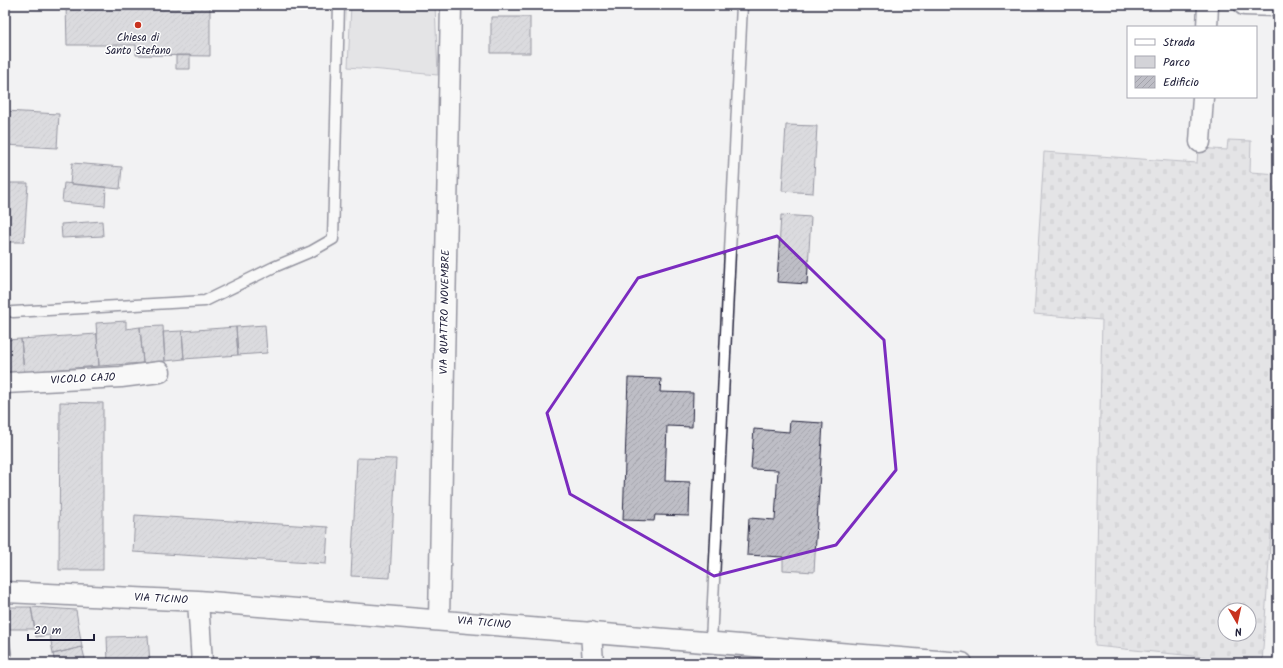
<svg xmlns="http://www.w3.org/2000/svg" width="1283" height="668" font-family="Kalam,sans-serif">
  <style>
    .cemetery { fill: url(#cemetery-stones); stroke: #7a7a8a; fill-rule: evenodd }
    .green { fill: #d3d3d8; stroke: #7a7a8a }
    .building { fill: url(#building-hatch); stroke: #22223b }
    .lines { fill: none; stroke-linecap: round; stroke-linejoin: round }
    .lane-casing { stroke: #22223b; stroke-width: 13 }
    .street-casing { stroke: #22223b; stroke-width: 23 }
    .lane { stroke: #fff; stroke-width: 10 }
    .street { stroke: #fff; stroke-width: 20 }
    .marked { fill: none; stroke: #7b2cbf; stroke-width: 3; stroke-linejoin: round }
    .poi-dot { fill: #c8321e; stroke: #fff; stroke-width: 1.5 }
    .labels { text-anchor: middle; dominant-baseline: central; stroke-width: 3; stroke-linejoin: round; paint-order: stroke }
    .poi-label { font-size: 11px; fill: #22223b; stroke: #fff }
    .street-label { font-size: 11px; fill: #22223b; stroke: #fff }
  </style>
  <defs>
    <pattern id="cemetery-stones" width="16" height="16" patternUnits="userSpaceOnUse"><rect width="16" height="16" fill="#d3d3d8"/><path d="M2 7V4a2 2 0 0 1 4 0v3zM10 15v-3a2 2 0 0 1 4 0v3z" fill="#b5b5ba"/></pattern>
    <pattern id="building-hatch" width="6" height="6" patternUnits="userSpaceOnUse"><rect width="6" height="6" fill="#bebec6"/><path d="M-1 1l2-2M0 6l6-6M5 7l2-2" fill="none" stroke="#a3a3ab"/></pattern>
  </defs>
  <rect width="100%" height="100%" fill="#f2f2f3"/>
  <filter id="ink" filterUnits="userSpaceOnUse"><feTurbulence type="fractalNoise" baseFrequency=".025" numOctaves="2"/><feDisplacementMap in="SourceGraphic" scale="8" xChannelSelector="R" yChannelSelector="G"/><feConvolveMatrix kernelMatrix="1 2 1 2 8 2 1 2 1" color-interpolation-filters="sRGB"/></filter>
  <g filter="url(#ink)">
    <!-- cemetery -->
    <path class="cemetery" d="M1228,140L1251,141L1250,172L1278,174V430L1262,663L1095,646L1102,320L1034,314L1044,152L1197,163L1198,148L1227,150ZM1225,610H1249V634H1225Z"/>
    <!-- green -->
    <path class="green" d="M351,5H435L438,75L348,67Z"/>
    <!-- building -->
    <path class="building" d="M66,5H210V56L136,55V45H67Z
      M491,17H530V53H491Z
      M176,55H190V69H176Z
      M5,111L59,114L57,148L5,145Z
      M786,125L817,126L813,193L782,191Z
      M72,163L122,167L120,189L70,184Z
      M5,183H28L24,242H5Z
      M64,183L106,187L105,206L62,202Z
      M781,215L811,217L807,284L777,282Z
      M102,221L103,236L62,238L61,224Z
      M126,321V329L140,327L143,363L99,366L96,323Z
      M265,325L267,353L238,355L236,327Z
      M163,326L165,361L143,363L140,327Z
      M236,327L238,355L184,359L182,331Z
      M182,331L184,359L165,361L163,332Z
      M97,334L99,366L24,372L21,339Z
      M21,339L24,372L5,373V340Z
      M628,378L661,379L660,392L693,393L692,427L667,426L665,481L690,482L689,516L655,515L654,521L623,520Z
      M60,402L103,403V570H59Z
      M790,421L823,423L814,572L783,570V557L747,555L749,518L775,520L778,470L751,469L754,429L789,432Z
      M357,458L396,459L390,578L351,576Z
      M135,515L328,527L326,564L133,552Z
      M5,607H31L35,629H8L9,637H5Z
      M31,607L76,610L82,647L53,654L50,635L36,637Z
      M148,636L150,663H108L107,637Z
      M5,637H9L12,656H5Z
      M82,647L86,663H55L53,654Z"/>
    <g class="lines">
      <!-- lane casing -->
      <g class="lane-casing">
        <path id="lane" d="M13,312L205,301L274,267L312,251L333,239L339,5
          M711,642L742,5"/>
      </g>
      <!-- street casing -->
      <g class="street-casing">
        <path id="street" d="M1244,5L1278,6
          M1207,27L1208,5
          M1200,142L1203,97
          M5,383L121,377L160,372
          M5,592L198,601L962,663
          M198,601L202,663
          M439,620L451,5
          M591,632L593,663"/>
      </g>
      <!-- lane -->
      <use href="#lane" class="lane"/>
      <!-- street -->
      <use href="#street" class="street"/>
    </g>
  </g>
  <!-- marked area -->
  <path d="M0 0H1283V668H0ZM777,236L884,340L896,470L836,545L714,576L570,494L547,413L638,278Z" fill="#f2f2f3" fill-opacity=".55" fill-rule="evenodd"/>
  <path class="marked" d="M777,236L884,340L896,470L836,545L714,576L570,494L547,413L638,278Z"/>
  <!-- markers -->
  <circle class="poi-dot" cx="138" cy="25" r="4"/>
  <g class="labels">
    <!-- poi labels -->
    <g class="poi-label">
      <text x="138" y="38">Chiesa di<tspan x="138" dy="13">Santo Stefano</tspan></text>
    </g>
    <!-- street labels -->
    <g class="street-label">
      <text transform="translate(445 312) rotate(-89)">VIA QUATTRO NOVEMBRE</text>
      <text transform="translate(83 379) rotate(-3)">VICOLO CAJO</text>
      <text transform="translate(161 599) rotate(3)">VIA TICINO</text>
      <text transform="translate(484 623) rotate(5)">VIA TICINO</text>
    </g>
  </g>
  <!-- margin -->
  <rect width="1283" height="668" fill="none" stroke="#fff" stroke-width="20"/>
  <rect x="10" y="10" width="1263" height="648" fill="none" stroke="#22223b" stroke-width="1.5" filter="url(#ink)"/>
  <!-- legend -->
  <rect x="1127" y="26" width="130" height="72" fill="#ffffff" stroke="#a7a7b1"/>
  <rect x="1135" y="39" width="20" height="6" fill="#ffffff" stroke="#a7a7b1"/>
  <text x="1163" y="46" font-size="12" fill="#22223b">Strada</text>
  <rect x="1135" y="56" width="20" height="12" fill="#d3d3d8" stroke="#a7a7b1"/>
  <text x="1163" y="66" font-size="12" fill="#22223b">Parco</text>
  <rect x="1135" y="76" width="20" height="12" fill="url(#building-hatch)" stroke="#a7a7b1"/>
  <text x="1163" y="86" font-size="12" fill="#22223b">Edificio</text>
  <!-- north arrow -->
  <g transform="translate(1237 622) rotate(171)"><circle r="19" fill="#ffffff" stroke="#a7a7b1"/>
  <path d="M0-3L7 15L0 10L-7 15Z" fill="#c8321e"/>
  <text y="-6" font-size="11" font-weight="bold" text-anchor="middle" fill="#22223b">N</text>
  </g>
  <!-- scale -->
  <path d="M28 634v6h66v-6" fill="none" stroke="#22223b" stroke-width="2"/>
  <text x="34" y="634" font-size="12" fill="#22223b" stroke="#ffffff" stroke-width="3" paint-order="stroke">20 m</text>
</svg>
